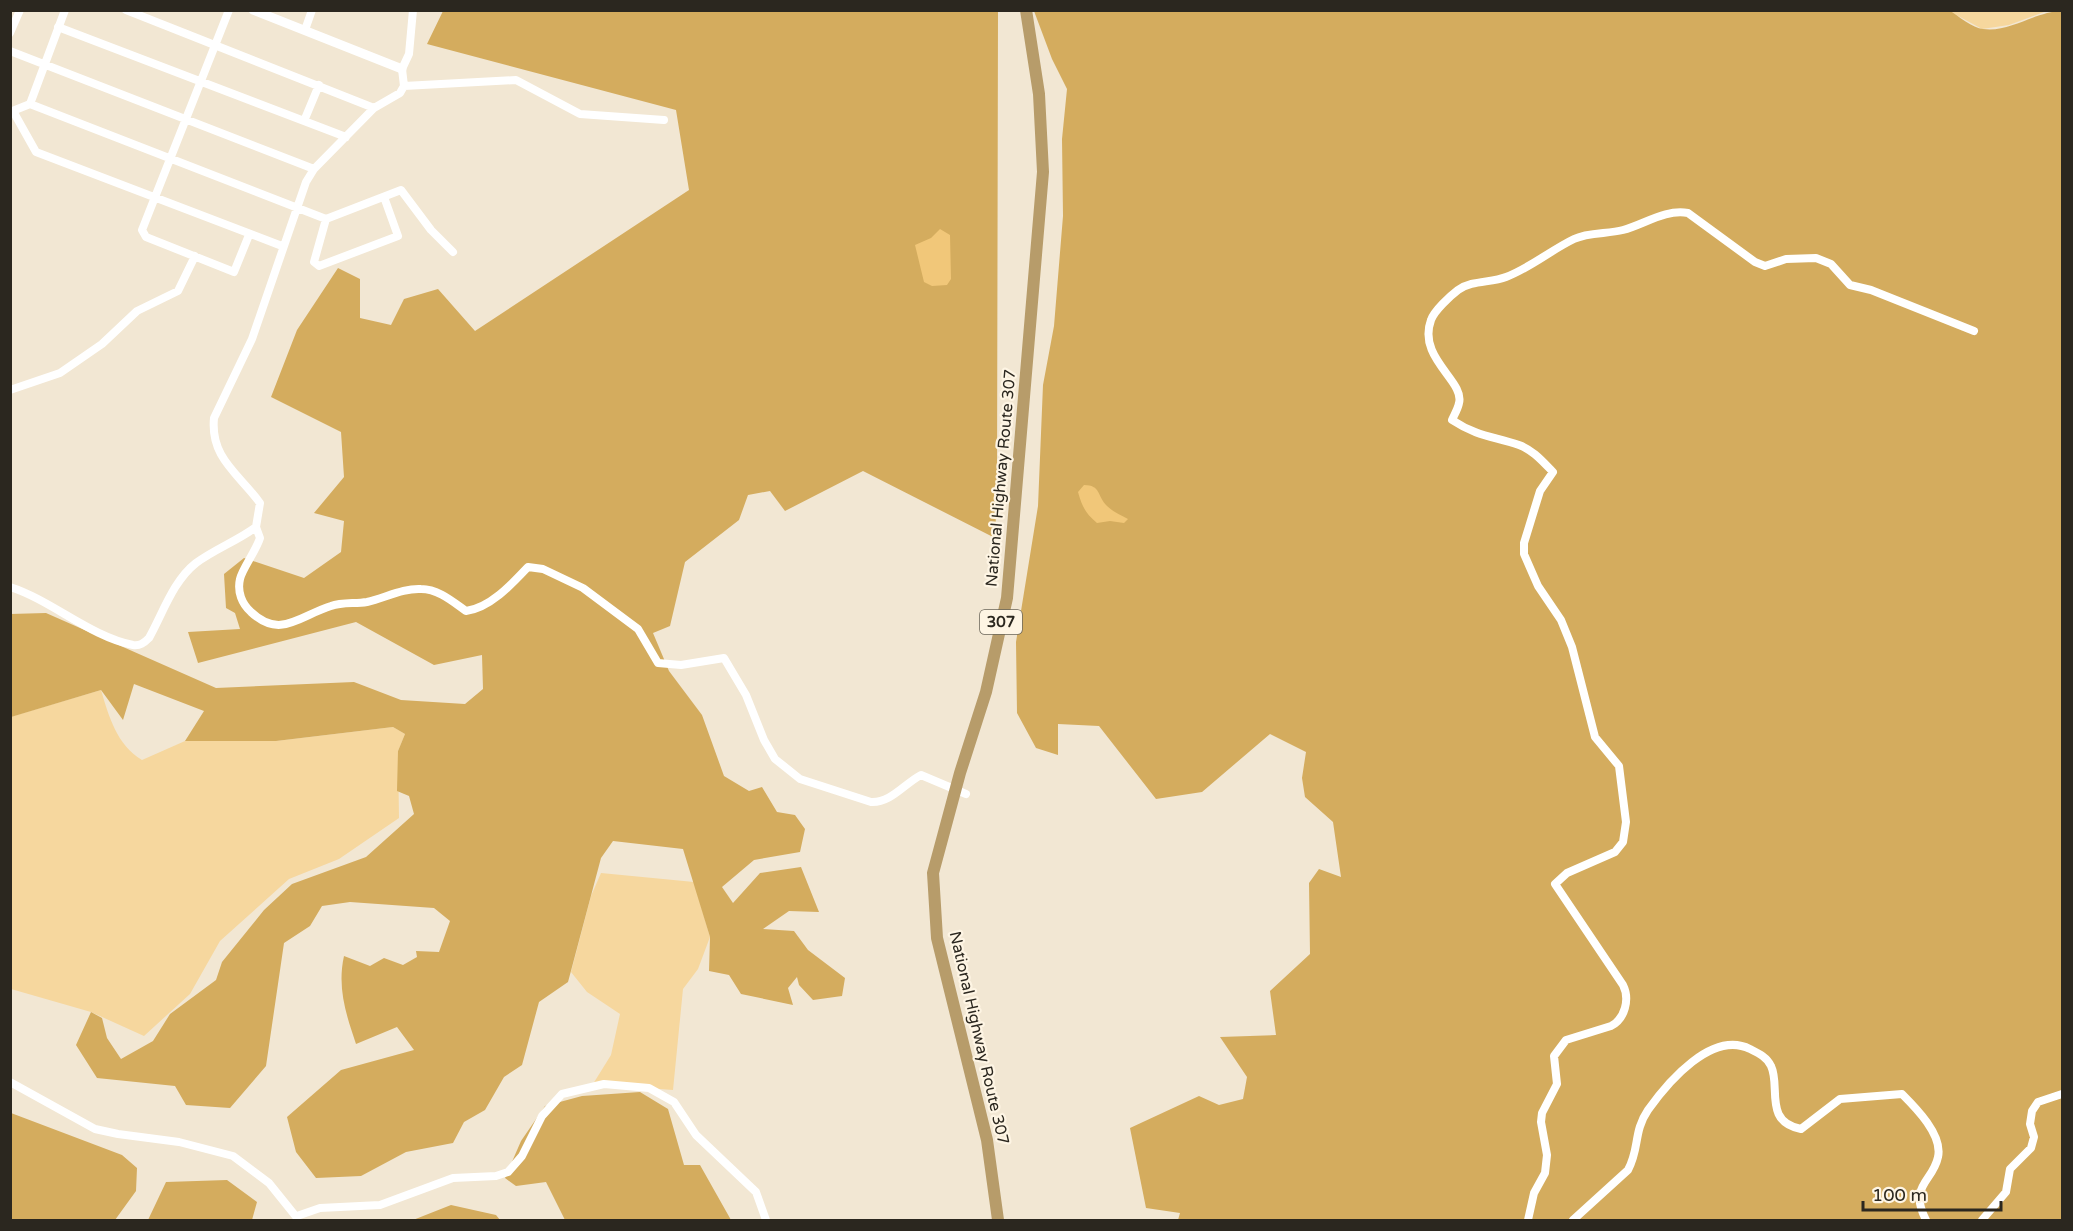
<svg xmlns="http://www.w3.org/2000/svg" width="2073" height="1231" font-family="'Varela Round',sans-serif">
  <style>
    .green { fill: #f6d79e }
    .forest { fill: #d4ac5e }
    .water { fill: #f1c779 }
    .lines { fill: none; stroke-linecap: round; stroke-linejoin: round }
    .minor { stroke: #fff; stroke-width: 8 }
    .tertiary { stroke: #fff; stroke-width: 9 }
    .trunk { stroke: #b79c6a; stroke-width: 12 }
    .labels { text-anchor: middle; dominant-baseline: central; stroke-width: 4.5; stroke-linejoin: round; paint-order: stroke }
    .shield { fill: #fef5e4; stroke: #6a655a; stroke-width: 1.5 }
    .shield-label { font-size: 15px; font-weight: bold; fill: #2b271f }
    .street-label { font-size: 16px; fill: #2b271f; stroke: #fef5e4 }
  </style>
  <rect width="100%" height="100%" fill="#f2e7d3"/>
  <!-- green -->
  <path class="green" d="M1949,11H2047L2009,25L1982,29Z
    M101,690C109,717 117,745 142,760L185,741H276L393,727L405,734L398,751L399,818L339,859L289,879L220,941L190,994L144,1036L91,1012L11,989L10,717Z
    M601,873L694,882L710,937L698,969L683,989L673,1090L593,1084L611,1055L620,1014L587,992L571,972L591,896Z"/>
  <!-- forest -->
  <path class="forest" d="M1949,10C1958,16 1973,28 1983,29C2010,33 2036,11 2062,11V1220H1178L1180,1213L1146,1208L1130,1128L1199,1096L1219,1105L1243,1099L1247,1077L1220,1037L1276,1035L1270,991L1310,954L1309,883L1319,869L1341,877L1333,822L1305,797L1302,778L1306,752L1270,734L1202,792L1156,799L1099,726L1058,724V755L1036,748L1017,713L1016,642L1038,506L1043,385L1054,326L1063,216L1062,139L1067,89L1052,59L1034,11Z
    M443,11H998L997,492L995,538L863,471L785,511L770,491L748,495L739,520L685,562L670,626L653,633L669,671L702,715L724,776L749,791L762,787L777,812L795,815L805,829L800,852L754,860L722,887L733,903L760,873L801,867L819,912L789,911L763,929L794,931L808,950L845,978L842,996L813,1000L799,985L797,977L788,988L793,1005L741,994L729,975L709,971L710,937L683,849L613,841L601,858L568,982L539,1002L522,1065L504,1077L485,1110L464,1122L453,1143L406,1152L361,1176L316,1178L296,1152L287,1117L341,1070L414,1050L397,1027L356,1044C346,1014 337,988 344,956L370,966L384,958L403,965L417,957L416,951L439,952L450,921L434,908L350,902L322,906L310,926L284,943L266,1066L230,1108L186,1105L175,1086L97,1078L76,1045L91,1012L102,1018L107,1038L121,1059L153,1041L170,1014L216,980L222,962L264,910L292,884L366,857L414,814L409,796L397,791L398,751L405,734L393,727L276,741H185L204,711L134,684L123,720L101,690L11,717L10,614L46,613L216,688L354,682L401,700L465,704L483,689L482,655L434,665L356,622L198,663L188,632L240,629L235,613L226,608L224,574L244,558L304,578L341,552L344,521L314,513L344,477L341,432L271,397L297,330L338,268L360,279V318L391,325L404,299L438,289L475,331L689,190L676,110L427,44Z
    M640,1092L668,1109L684,1165H700L731,1220H565L546,1182L516,1186L505,1178L521,1141L545,1106L582,1096Z
    M11,1113L122,1155L137,1168L136,1191L115,1220H11Z
    M227,1180L257,1202L252,1220H148L166,1182Z
    M451,1205L496,1215L500,1220H413Z"/>
  <!-- water -->
  <path class="water" d="M940,229L950,235L951,279L947,285L932,286L924,282L915,245L931,238Z
    M1084,485C1101,485 1097,496 1107,506C1113,512 1121,515 1128,519L1124,523L1110,521L1097,523C1085,513 1082,506 1078,492Z"/>
  <g class="lines">
    <!-- minor -->
    <path class="minor" d="M126,10L374,108
      M229,10L142,230L146,237L234,272L249,235
      M413,10L409,54L402,69L404,86L400,93L374,108L314,169L306,182L252,339L214,418C210,458 239,474 260,503L256,527L260,538C256,551 242,569 240,579C237,592 242,604 251,612C280,640 301,615 331,606C342,602 355,604 367,602C385,598 403,588 421,589C438,589 452,601 466,611C490,608 512,584 528,567L543,569L583,588L638,629L658,663L681,665L724,658L746,695L764,740L775,759L800,779L871,802C891,803 904,784 921,775L966,794
      M58,27L346,137
      M305,30L312,10
      M10,33L20,10
      M10,51L314,169
      M404,86L516,80L580,114L664,120
      M30,104L65,10
      M13,111L36,152L282,246
      M10,112L30,104L326,219L401,190L431,230L453,252
      M304,121L319,85
      M326,219L314,262L319,266L398,236L384,197
      M10,390L60,373L102,344L137,311L178,291L195,256
      M10,587C51,600 91,637 133,645C140,646 144,643 149,638C163,613 173,581 196,563C215,549 237,541 256,527
      M10,1082L95,1129L118,1134L179,1142L233,1156L269,1183L298,1219
      M297,1216L320,1208L380,1205L453,1178L496,1176L508,1172L522,1156L542,1116L562,1094L604,1084L649,1088L674,1102L696,1135L756,1192L766,1220
      M1528,1220L1534,1193L1545,1173L1547,1155L1541,1122L1542,1113L1557,1084L1554,1056L1566,1040L1611,1026C1625,1019 1630,999 1623,985L1555,884L1567,873L1615,852L1623,842L1626,822L1619,766L1595,737L1572,647L1561,620L1538,586L1524,554V543L1540,491L1553,472C1543,462 1533,450 1519,445C1492,436 1478,437 1452,420C1454,415 1458,409 1459,403C1465,381 1417,358 1431,320C1434,311 1450,296 1458,290C1472,280 1491,283 1506,277C1530,268 1551,250 1574,239C1588,232 1608,234 1623,230C1645,224 1665,209 1688,213L1755,262L1765,266L1786,259L1816,258L1831,264L1850,285L1871,290L1974,331
      M1573,1220L1628,1170C1640,1148 1633,1132 1648,1110C1668,1082 1712,1030 1750,1049C1758,1053 1767,1057 1771,1066C1781,1086 1763,1122 1801,1129L1840,1099L1902,1094C1916,1108 1943,1135 1938,1157C1933,1182 1908,1185 1926,1220
      M1982,1220L2006,1192L2010,1169L2031,1148L2034,1137L2030,1124L2032,1111L2038,1102L2062,1094"/>
    <!-- tertiary -->
    <path class="tertiary" d="M253,10L402,69"/>
    <!-- trunk -->
    <path class="trunk" d="M998,1220L987,1140L937,938L933,873L960,773L986,692L1007,598L1043,172L1039,94L1026,10"/>
  </g>
  <g class="labels">
    <!-- shield labels -->
    <rect class="shield" x="980" y="610" width="42" height="24" rx="4.5"/>
    <g class="shield-label">
      <text x="1001" y="622">307</text>
    </g>
    <!-- street labels -->
    <g class="street-label">
      <text transform="translate(1001 478) rotate(-85)">National Highway Route 307</text>
      <text transform="translate(979 1038) rotate(77)">National Highway Route 307</text>
    </g>
  </g>
  <!-- border -->
  <rect width="2073" height="1231" fill="none" stroke="#2b271f" stroke-width="24"/>
  <!-- scale -->
  <path d="M1863 1201v9h138v-9" fill="none" stroke="#2b271f" stroke-width="3"/>
  <text x="1872" y="1201" font-size="18" fill="#2b271f" stroke="#fef5e4" stroke-width="4.5" paint-order="stroke">100 m</text>
</svg>
